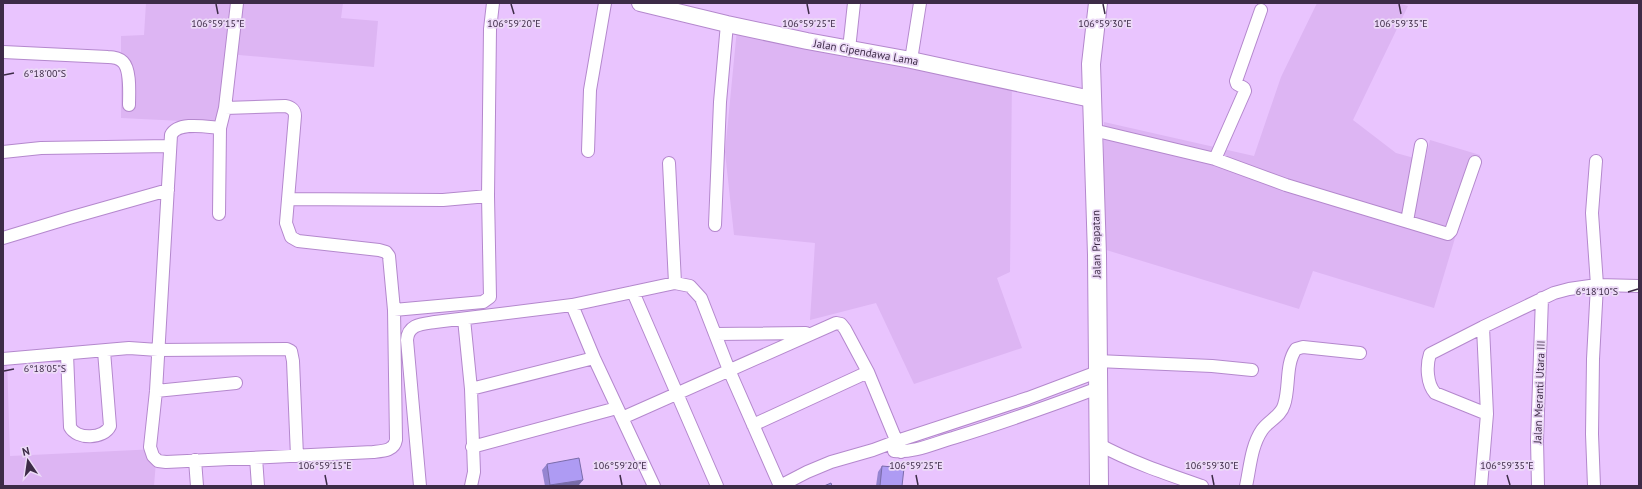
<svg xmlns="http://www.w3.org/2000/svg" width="1642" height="489" font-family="'PT Sans',sans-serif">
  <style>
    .built { fill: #ddb5f3 }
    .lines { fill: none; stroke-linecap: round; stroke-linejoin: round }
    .minor-casing { stroke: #b488cd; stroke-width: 14 }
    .tertiary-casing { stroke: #b488cd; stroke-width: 18 }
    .secondary-casing { stroke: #b488cd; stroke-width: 20 }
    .minor { stroke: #fff; stroke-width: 12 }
    .tertiary { stroke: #fff; stroke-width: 16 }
    .secondary { stroke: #fff; stroke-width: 18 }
    .wall { fill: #9685d1 }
    .shaded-wall { fill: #7a6caa }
    .building { fill: #ae9bf3; stroke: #7a6caa }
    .ticks { fill: none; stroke: #3d2b47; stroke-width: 1.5 }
    .labels { text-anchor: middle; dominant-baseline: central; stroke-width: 3.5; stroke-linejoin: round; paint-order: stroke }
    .street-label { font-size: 11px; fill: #3d2b47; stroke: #ecdaf7 }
    .ticks-label { font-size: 10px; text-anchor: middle; fill: #3d2b47; stroke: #ecdaf7; stroke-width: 3.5; stroke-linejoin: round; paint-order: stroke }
  </style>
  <rect width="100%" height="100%" fill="#e9c4fe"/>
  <!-- built -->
  <path class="built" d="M146,3H343L341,18L378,21L374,67L228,54L222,123L121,118V36L144,35Z
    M1317,3H1397L1408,6L1353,120L1396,153L1425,161L1430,140L1480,155L1434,308L1313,271L1299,309L1103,249L1104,122L1254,156L1281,77Z
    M738,19L1012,77L1010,272L997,278L1022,348L914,384L876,303L810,320L815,243L734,235L725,152Z
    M3,350L7,358L10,456L157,449L154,486H3Z"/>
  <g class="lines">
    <!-- minor casing -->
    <g class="minor-casing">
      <path id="minor" d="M849,49L854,3
        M3,52L108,57C114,57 119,58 123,62C131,70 129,94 129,105
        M911,60L920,3
        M220,128C207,127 178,121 171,135L156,391L150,447L153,456L158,461L166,462L373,452C383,451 394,451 396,440L394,310L389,256L386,252L379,250L298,241L291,237L286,223L295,116C295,110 291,107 285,106L225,108
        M1093,130L1215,159L1286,185L1448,234L1451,231L1475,162
        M588,151L590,90L605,3
        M3,152L41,148L170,146
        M1215,159L1245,91L1244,88L1237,84L1236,81L1261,10
        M669,163L675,283
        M288,199L443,200L488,196
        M219,214L220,128L225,108L237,3
        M1407,221L1421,145
        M715,225L720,102L727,24
        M3,238L69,218L168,190
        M633,292L717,486
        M572,305L594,358L654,486
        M394,310L483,302L490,297L488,196L490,29L493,3
        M464,319L471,389L474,472L471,486
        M715,334L806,333
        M67,354L70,427C77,440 104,439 110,426L104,351
        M3,359L129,348L158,350L287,349L291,351L293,361L297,456
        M1097,361L1212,366L1252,370
        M471,389L594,358
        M156,391L236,383
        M1487,414L1435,393C1427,384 1426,366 1430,354L1483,327L1554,293L1569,289L1597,285L1639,286
        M622,418L836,323L841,324L845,329L868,372L901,452
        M753,425L868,372
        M1098,444C1131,462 1167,474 1202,486
        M472,447L617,408
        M894,451C914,453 935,443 953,438C1002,423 1050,406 1098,388
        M256,458L258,486
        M195,460L197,486
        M420,486L407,340C408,324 422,324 435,322L572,305L675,283L690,286L701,298L729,370L780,486
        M780,486L807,472L831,462L873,450L897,441L1028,398L1097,372
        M1246,486C1250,468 1251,446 1262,430C1268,421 1281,416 1284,405C1290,388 1285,364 1296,349L1303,347L1360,353
        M1481,486L1487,414L1483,327
        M1538,486L1537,440L1542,298
        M1594,486L1592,434L1593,359L1597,285L1592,213L1596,161"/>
    </g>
    <!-- tertiary casing -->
    <g class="tertiary-casing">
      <path id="tertiary" d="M640,3L727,24L807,41L911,60L1091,99"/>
    </g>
    <!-- secondary casing -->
    <g class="secondary-casing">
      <path id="secondary" d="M1098,3L1091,64L1097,255L1099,486"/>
    </g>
    <!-- minor -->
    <use href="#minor" class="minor"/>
    <!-- tertiary -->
    <use href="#tertiary" class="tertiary"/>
    <!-- secondary -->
    <use href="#secondary" class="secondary"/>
  </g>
  <!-- wall -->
  <path class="wall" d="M547,464L583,480L578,486H545L542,470Z
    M882,466L902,486H876L878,472Z"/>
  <!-- shaded-wall -->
  <path class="shaded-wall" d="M583,480L578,486H549L550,485Z"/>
  <!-- building -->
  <path class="building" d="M579,458L583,480L550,485L547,464Z
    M882,466L904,468L902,486H880Z
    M831,483L832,486H824Z"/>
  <!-- ticks -->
  <path class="ticks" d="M216,4L218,14M511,4L514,14M807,4L809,14M1103,4L1105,14M1399,4L1401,14M4,75L14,73M1628,292L1638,289M4,371L14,369M325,475L327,485M620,475L622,485M916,475L918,485M1212,475L1214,485M1507,475L1510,485"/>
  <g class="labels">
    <!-- street labels -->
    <g class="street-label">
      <text transform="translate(866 52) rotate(10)">Jalan Cipendawa Lama</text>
      <text transform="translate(1096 244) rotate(-91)">Jalan Prapatan</text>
      <text transform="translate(1539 392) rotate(-88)">Jalan Meranti Utara III</text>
    </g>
  </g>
  <g class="ticks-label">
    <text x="218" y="27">106°59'15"E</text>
    <text x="514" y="27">106°59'20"E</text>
    <text x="809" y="27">106°59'25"E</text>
    <text x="1105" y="27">106°59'30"E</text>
    <text x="1401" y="27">106°59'35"E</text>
    <text x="45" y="77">6°18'00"S</text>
    <text x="1597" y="295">6°18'10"S</text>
    <text x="45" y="372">6°18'05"S</text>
    <text x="325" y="469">106°59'15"E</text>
    <text x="620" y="469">106°59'20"E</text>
    <text x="916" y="469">106°59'25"E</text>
    <text x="1212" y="469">106°59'30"E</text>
    <text x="1507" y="469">106°59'35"E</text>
  </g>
  <!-- border -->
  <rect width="1642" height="489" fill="none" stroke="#3d2b47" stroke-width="8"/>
  <!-- north arrow -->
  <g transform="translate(28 461) rotate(347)" stroke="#ecdaf7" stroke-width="3" paint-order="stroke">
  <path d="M0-3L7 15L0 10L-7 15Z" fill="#3d2b47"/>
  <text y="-6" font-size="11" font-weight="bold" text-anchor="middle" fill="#3d2b47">N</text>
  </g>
</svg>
